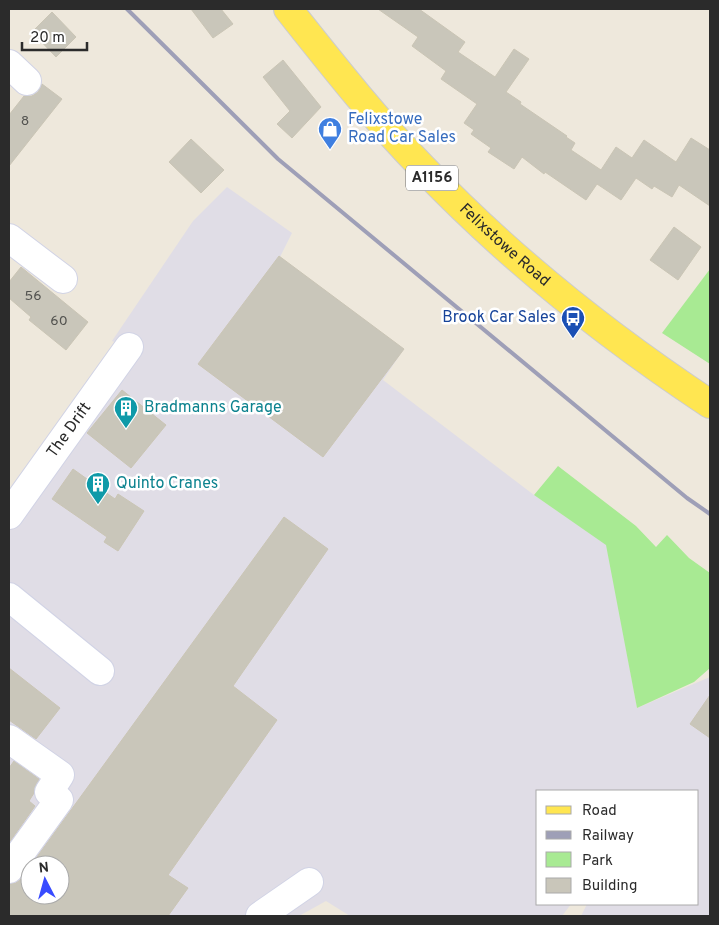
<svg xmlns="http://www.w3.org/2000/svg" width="719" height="925" font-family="Overpass,sans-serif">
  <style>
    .industrial { fill: #e0dde6; fill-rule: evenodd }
    .green { fill: #a8ea93 }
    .building { fill: #c9c6ba; stroke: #cac5b5 }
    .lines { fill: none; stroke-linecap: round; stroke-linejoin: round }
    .minor-casing { stroke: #d1d3e5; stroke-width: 30 }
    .major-casing { stroke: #ccc; stroke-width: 30 }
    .minor { stroke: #fff; stroke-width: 28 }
    .major { stroke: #ffe651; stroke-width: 28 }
    .rail { stroke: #9e9fb7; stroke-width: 4 }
    .labels { text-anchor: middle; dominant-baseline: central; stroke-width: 5; stroke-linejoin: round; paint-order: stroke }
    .number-label { font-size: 14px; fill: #52524f }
    .shield { fill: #fff; stroke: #6b6b6b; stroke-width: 1 }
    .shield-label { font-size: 15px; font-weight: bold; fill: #2b2b2b }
    .shop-label { font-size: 16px; fill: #366cbe; stroke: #fff; text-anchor: start }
    .street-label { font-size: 16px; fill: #2b2b2b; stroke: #fff }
    .transit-label { font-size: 16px; fill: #164399; stroke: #fff; text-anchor: end }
    .culture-label { font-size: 16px; fill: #0d838f; stroke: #fff; text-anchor: start }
  </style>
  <rect width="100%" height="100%" fill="#eee8dc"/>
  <!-- industrial -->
  <path class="industrial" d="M227,187L292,233L280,257L404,349L383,380L534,495L607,545L637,708L710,677V916H581L587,904H698V791H538V904H571L562,916H350L326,901L299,916H9V515L128,347L112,341L193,221ZM30,865H60V895H30Z"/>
  <!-- green -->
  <path class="green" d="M710,269V364L662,333Z
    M558,466L636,526L656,547L667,535L689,558L710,573V668L694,682L637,708L606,545L534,495Z"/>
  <!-- building -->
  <path class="building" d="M191,9H221L233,24L213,38Z
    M378,9H419L465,42L458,52L495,77L514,49L529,59L506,92L521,102L520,104L567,136L566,137L575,143L571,150L601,170L616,147L632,158L644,140L676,162L691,138L710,150V206L679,185L672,197L654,186L652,189L636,178L621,200L597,184L586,200L545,172L544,174L522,157L514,169L488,152L491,148L471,134L474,130L464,123L477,104L441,79L446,71L412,46L418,37Z
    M52,12L76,37L56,57L32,32Z
    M283,60L321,107L292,138L277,124L290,111L263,77Z
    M42,84L62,99L9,166V115L24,96H32L38,92Z
    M191,139L224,170L201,193L169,162Z
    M674,227L701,247L678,280L650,260Z
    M279,256L404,349L323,457L198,364Z
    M21,267L88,322L66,350L29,320L31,317L9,298V282Z
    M122,390L166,425L131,468L87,433Z
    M73,469L115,499L118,494L144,511L118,551L104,542L107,537L52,499Z
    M284,517L328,549L233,686L277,720L168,875L188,888L168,916H9V884L16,883L21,879L30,867V895H60V865H31Z
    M9,668L60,708L36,739L9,720Z
    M710,695V738L690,724Z
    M14,761L39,779L34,793L29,801L35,806L9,843V768Z"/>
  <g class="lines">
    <!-- minor casing -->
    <g class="minor-casing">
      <g id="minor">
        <path d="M9,64L27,81"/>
        <path d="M9,238L63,279"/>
        <path id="s1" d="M9,515L129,347"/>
        <path d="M9,597L100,671"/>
        <path d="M9,739L60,775L49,792L59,800L9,869"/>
        <path d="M260,916L309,882"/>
      </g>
    </g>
    <!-- major casing -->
    <g class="major-casing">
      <g id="major">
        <path id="s2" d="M288,9C331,63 374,118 422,167C508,257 607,336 710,404"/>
      </g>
    </g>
    <!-- minor -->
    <use href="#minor" class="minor"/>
    <!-- major -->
    <use href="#major" class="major"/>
    <!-- rail -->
    <path class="rail" d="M127,9L278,159L687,498L710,514"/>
  </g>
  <!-- icons -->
  <defs>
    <g id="shop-pin" transform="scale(1.25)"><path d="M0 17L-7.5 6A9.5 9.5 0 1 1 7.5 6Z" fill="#3f7fe0" stroke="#fff"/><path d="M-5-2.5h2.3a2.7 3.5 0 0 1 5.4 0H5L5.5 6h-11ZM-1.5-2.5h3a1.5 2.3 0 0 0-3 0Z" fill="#fff"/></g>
    <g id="bus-pin" transform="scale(1.25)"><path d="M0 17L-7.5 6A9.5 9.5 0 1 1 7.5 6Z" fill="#1a4fb4" stroke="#fff"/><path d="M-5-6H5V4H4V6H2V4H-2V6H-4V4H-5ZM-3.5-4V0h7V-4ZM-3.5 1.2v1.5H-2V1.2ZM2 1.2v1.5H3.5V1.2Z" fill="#fff"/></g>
    <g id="building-pin" transform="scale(1.25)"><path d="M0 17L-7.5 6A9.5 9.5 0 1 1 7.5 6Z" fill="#0f9aa8" stroke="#fff"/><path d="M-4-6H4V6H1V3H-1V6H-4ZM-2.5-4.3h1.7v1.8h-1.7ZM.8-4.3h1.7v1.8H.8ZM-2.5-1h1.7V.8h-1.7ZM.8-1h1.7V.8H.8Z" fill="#fff"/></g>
  </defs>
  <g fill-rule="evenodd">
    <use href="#shop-pin" x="330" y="129"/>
    <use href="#bus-pin" x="573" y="318"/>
    <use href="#building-pin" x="126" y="408"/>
    <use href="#building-pin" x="98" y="484"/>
  </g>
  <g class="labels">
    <!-- number labels -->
    <g class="number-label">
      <text x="25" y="121">8</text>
      <text x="33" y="296">56</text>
      <text x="59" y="321">60</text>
    </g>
    <!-- shield labels -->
    <rect class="shield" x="406" y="165.5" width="52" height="25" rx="4"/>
    <g class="shield-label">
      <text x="432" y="178">A1156</text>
    </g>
    <!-- shop labels -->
    <g class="shop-label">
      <text x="348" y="120">Felixstowe<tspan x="348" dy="18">Road Car Sales</tspan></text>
    </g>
    <!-- street labels -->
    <g class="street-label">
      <text stroke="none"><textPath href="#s2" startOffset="321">Felixstowe Road</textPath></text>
      <text stroke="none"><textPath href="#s1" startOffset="104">The Drift</textPath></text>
    </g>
    <!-- transit labels -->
    <g class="transit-label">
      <text x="556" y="318">Brook Car Sales</text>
    </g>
    <!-- culture labels -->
    <g class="culture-label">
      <text x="144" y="408">Bradmanns Garage</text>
      <text x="116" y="484">Quinto Cranes</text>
    </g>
  </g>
  <!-- border -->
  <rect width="719" height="925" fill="none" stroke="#2b2b2b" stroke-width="20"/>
  <!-- legend -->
  <rect x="536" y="790" width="162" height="115" fill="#ffffff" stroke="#aaaaaa"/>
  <rect x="546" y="806" width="25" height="8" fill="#ffe651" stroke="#aaaaaa"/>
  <text x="582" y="815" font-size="15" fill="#2b2b2b">Road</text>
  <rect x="546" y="831" width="25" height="8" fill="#9e9fb7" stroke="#aaaaaa"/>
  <text x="582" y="840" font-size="15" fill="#2b2b2b">Railway</text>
  <rect x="546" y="852" width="25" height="15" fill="#a8ea93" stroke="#aaaaaa"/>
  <text x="582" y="865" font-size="15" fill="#2b2b2b">Park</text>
  <rect x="546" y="878" width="25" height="15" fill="#c9c6ba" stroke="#aaaaaa"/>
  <text x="582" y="890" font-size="15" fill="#2b2b2b">Building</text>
  <!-- north arrow -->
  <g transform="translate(45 880) rotate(354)"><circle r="24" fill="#ffffff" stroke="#aaaaaa"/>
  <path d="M0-4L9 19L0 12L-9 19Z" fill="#384bff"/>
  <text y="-8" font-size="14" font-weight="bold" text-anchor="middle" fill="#2b2b2b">N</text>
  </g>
  <!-- scale -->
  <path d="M22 42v8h65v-8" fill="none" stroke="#2b2b2b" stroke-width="2.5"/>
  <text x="30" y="42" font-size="15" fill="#2b2b2b" stroke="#ffffff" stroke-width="4" paint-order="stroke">20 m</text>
</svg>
